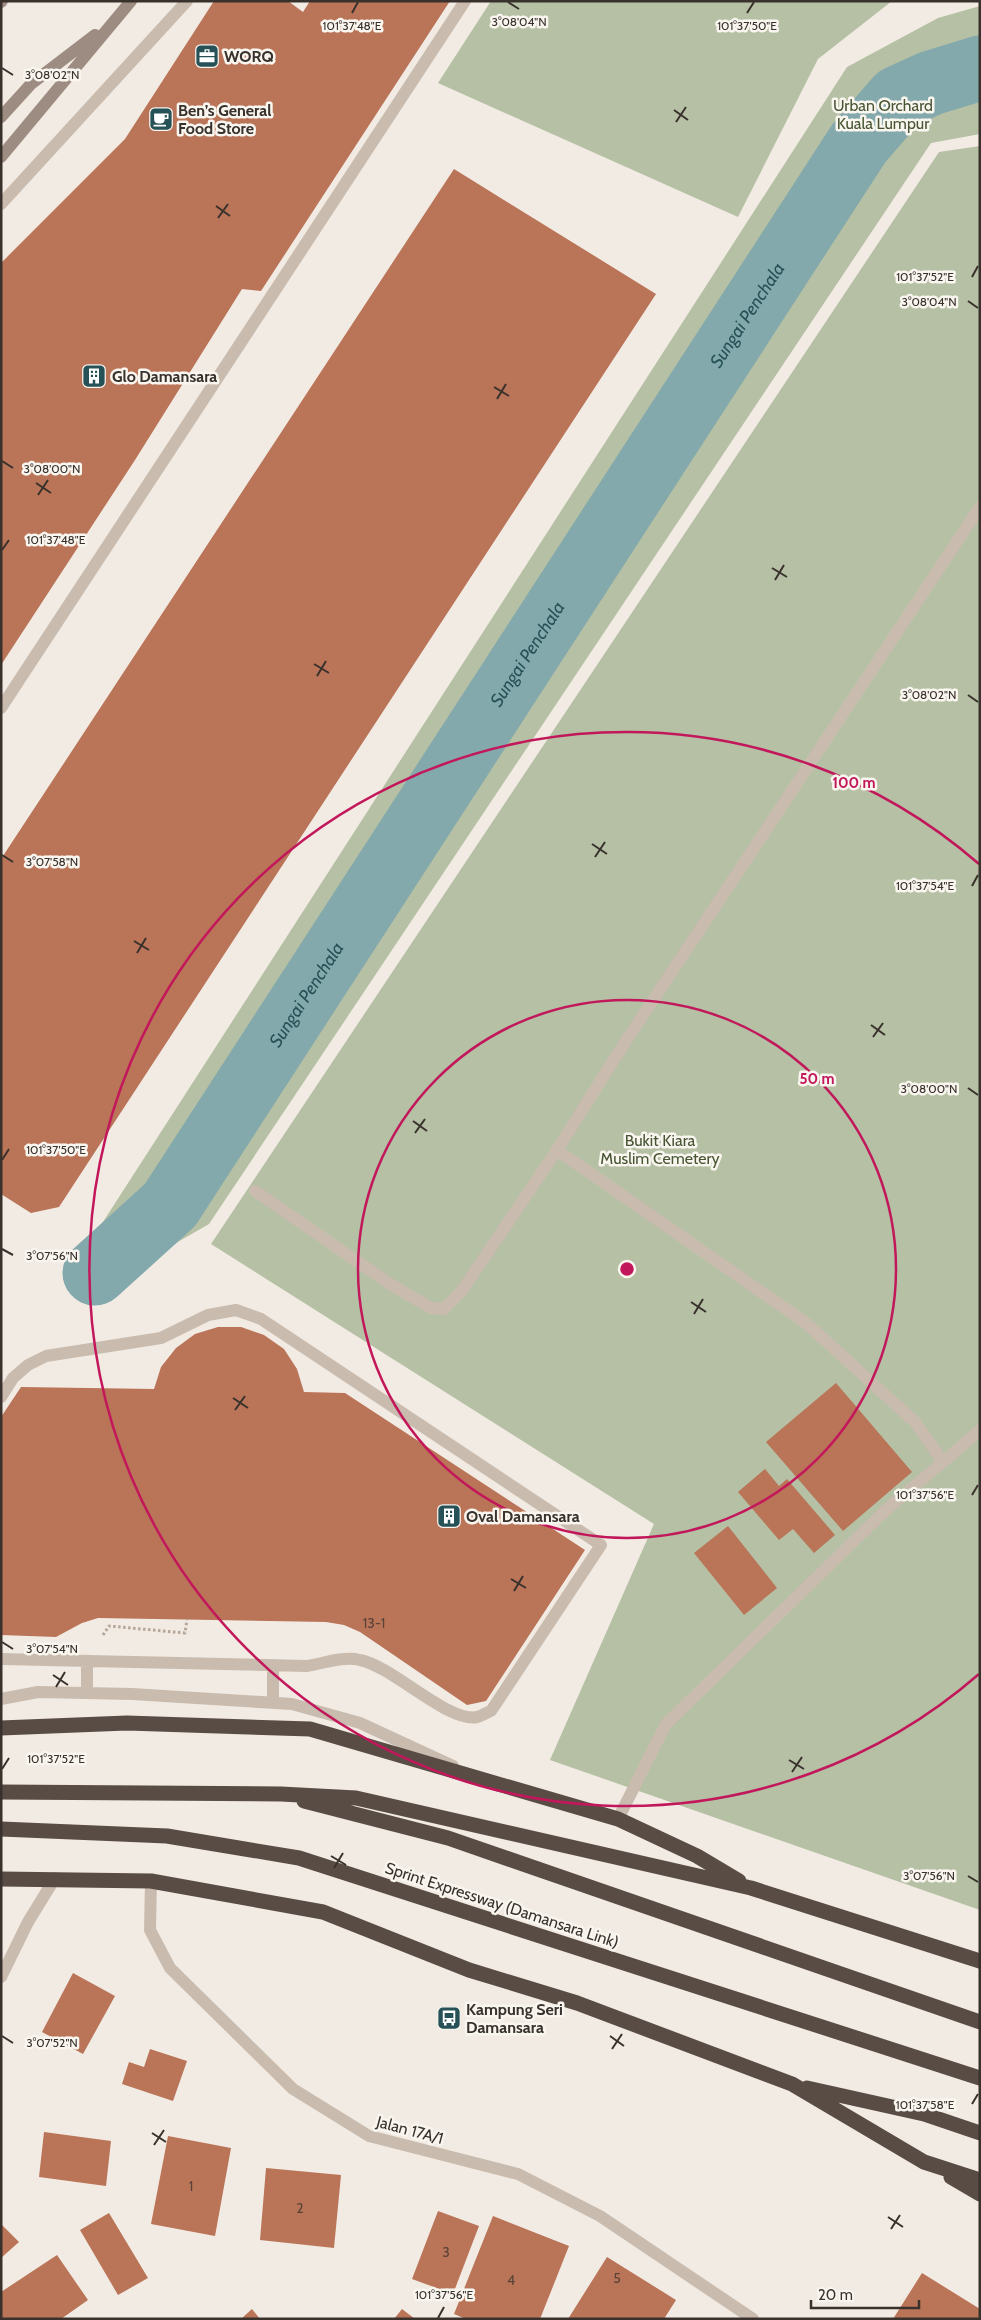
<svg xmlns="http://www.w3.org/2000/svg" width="981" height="2320" font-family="Cabin,sans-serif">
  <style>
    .green { fill: #b5c0a4 }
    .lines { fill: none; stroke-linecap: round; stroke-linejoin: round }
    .river { stroke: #84a9ac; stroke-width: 65 }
    .building { fill: #ba7458 }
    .path { stroke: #b5a699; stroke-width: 3; stroke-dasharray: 2.5 2.5; stroke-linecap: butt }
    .lane { stroke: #c9bcaf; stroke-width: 12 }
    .street { stroke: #c9bcaf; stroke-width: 12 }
    .secondary { stroke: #9d8c81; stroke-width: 12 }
    .highway { stroke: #594c45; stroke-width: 15 }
    .ticks { fill: none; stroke: #39312c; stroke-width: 2 }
    .ring { fill: none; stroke: #c2185b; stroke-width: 2.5 }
    .labels { text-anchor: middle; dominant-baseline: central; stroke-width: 5; stroke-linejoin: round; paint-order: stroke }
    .number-label { font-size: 14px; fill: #594237 }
    .poi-label { font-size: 16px; font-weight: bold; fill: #39312c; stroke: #f9f5ef; text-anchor: start }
    .park-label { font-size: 16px; fill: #475533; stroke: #f9f5ef }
    .street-label { font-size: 16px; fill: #39312c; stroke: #f9f5ef }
    .water-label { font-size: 18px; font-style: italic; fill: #265157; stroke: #f9f5ef }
    .ticks-label { font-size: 12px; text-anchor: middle; fill: #39312c; stroke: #f9f5ef; stroke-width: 5; stroke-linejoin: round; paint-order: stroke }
    .centre { fill: #c2185b; stroke: #f9f5ef; stroke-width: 2.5 }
    .ring-label { font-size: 15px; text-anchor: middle; font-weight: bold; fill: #c2185b; stroke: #f9f5ef; stroke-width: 5; stroke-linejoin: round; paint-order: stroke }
  </style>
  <rect width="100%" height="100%" fill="#f2ebe3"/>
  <!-- green -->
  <path class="green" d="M491,1H892L818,59L738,217L438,83Z
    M980,6V134L931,143L209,1224L136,1266L92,1239L847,67L938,18Z
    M980,146V1910L550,1760L654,1524L211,1244L939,152Z"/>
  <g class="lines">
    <!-- river -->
    <path class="river" id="s1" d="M95,1273L170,1205L859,143L898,98L931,83L980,68"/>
  </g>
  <!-- building -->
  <path class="building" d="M214,1H288L303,12L310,1H450L261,291L242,289L135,460L1,665V263L125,139Z
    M454,169L656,294L59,1207L31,1213L1,1194V859Z
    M218,1327H241L264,1335L284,1349L297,1369L304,1392L345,1393L585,1550L486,1701L467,1705L360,1632L344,1625L326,1622L98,1618L82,1623L56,1637L1,1635V1417L21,1387L154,1389L161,1367L176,1348L195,1334Z
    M836,1383L912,1472L843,1531L766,1442Z
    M765,1469L779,1486L787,1479L835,1535L814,1553L793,1529L779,1540L738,1492Z
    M728,1526L777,1588L744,1615L694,1553Z
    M73,1973L115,1996L83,2054L42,2032Z
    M150,2049L187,2061L173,2101L122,2084L129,2062L144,2067Z
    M44,2132L111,2141L106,2186L39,2177Z
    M168,2136L231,2148L215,2236L151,2224Z
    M266,2168L341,2175L334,2248L260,2240Z
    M438,2211L479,2226L453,2294L412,2279Z
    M109,2213L148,2278L118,2295L80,2230Z
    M493,2216L569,2246L540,2319H466L454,2314Z
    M1,2224L19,2242L1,2258Z
    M57,2255L88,2300L61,2319H1V2292Z
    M607,2257L676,2300L664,2319H568Z
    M922,2273L980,2309V2319H893Z
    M252,2309L260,2319H241Z
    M402,2309L415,2319H394Z"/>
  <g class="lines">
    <!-- path -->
    <path class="path" d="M103,1635L109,1626L185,1633L187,1619"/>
    <!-- lane -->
    <path class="lane" d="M1,204L187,1
      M1,708L465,1
      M255,1191L390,1284L431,1308L444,1309L461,1292L557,1150
      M1,1397L13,1378L28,1365L46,1356L161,1338L208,1315L236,1310L261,1319L601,1545L491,1711C487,1712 482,1716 477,1717C448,1723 394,1667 360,1660C343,1656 325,1663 307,1666L1,1659
      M943,1462L980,1430
      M87,1693V1661
      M1,1699L38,1692L132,1694L292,1704L360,1723L453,1766
      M273,1703V1665
      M618,1819L666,1724L886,1510L943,1462L915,1422L806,1323L557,1150L622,1047L980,507"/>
    <!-- street -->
    <path class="street" d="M151,1881L150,1930L170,1968L293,2089L369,2136L518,2174L600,2216L753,2319
      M1,1977L28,1922L55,1878"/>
    <!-- secondary -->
    <path class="secondary" d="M1,2L2,1
      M1,117L31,84L95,35
      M1,157L131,1"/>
    <!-- highway -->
    <path class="highway" d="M1,1728L127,1723L310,1729L618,1819L697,1856L739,1881
      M1,1792L281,1794L356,1798L751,1888L980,1961
      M304,1801L448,1838L980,2022
      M1,1829L167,1836L299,1858L980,2078
      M1,1879L151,1881L323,1912L469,1970L577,2003L792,2084L924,2162L980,2180
      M807,2088L924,2114L980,2133
      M951,2177L980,2194"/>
  </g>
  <!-- ticks -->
  <path class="ticks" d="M508,2L519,9M352,13L358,2M747,13L754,2M2,68L13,75M674,110L688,120M676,122L686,107M216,206L230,216M218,218L228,204M972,277L978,266M968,301L978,308M494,387L509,396M497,399L506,384M2,461L13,468M36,483L51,493M38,495L48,480M2,550L9,540M772,568L787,577M775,580L784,565M314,664L329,673M317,676L326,661M968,695L978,702M592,844L607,854M2,855L13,862M595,857L605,842M972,886L978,875M134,941L149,950M137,953L146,938M871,1025L885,1035M873,1037L883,1023M968,1088L978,1095M413,1121L427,1131M415,1133L425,1119M2,1160L9,1149M2,1249L13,1255M691,1302L706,1312M694,1314L703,1299M233,1398L248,1408M235,1410L245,1396M972,1495L978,1485M511,1579L526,1588M514,1591L523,1576M2,1642L13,1649M53,1675L68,1685M56,1687L65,1672M789,1760L804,1769M2,1769L9,1758M792,1772L802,1757M331,1856L346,1865M334,1868L343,1853M968,1876L978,1882M2,2036L13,2043M610,2036L624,2046M612,2049L622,2034M972,2104L978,2094M152,2133L166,2142M154,2145L164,2130M888,2217L903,2227M891,2229L900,2215M438,2318L444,2307"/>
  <!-- distance rings -->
  <g class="ring">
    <circle cx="627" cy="1269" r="269"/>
    <path d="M979 1674A537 537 0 1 1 979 864"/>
  </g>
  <!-- icons -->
  <defs>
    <g id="office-square" transform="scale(1.25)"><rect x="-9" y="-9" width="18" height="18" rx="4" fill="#265157" stroke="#f9f5ef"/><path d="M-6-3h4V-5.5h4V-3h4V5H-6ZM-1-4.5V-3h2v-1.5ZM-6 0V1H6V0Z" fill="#fff"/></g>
    <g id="cafe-square" transform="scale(1.25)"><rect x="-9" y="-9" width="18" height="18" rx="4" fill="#265157" stroke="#f9f5ef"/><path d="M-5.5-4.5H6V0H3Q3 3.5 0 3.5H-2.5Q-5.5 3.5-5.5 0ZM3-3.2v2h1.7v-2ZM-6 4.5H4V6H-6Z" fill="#fff"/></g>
    <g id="building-square" transform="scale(1.25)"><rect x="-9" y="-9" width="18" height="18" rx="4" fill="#265157" stroke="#f9f5ef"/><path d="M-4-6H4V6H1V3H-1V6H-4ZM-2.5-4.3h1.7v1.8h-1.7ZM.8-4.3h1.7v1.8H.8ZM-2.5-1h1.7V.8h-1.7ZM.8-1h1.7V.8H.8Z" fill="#fff"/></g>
    <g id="bus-square" transform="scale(1.25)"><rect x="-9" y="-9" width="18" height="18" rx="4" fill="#265157" stroke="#f9f5ef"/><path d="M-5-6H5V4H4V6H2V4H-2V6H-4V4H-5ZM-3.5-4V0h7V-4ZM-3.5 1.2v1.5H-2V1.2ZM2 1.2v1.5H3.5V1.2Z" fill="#fff"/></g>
  </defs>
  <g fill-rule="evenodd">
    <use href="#office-square" x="207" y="56"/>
    <use href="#cafe-square" x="161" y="119"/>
    <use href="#building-square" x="94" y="376"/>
    <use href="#building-square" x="449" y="1516"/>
    <use href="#bus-square" x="449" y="2018"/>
  </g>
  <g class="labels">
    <!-- number labels -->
    <g class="number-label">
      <text x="374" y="1623">13-1</text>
      <text x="191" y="2186">1</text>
      <text x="300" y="2208">2</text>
      <text x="446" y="2252">3</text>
      <text x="617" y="2278">5</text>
      <text x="511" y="2280">4</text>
    </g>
    <!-- poi labels -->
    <g class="poi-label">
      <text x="224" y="56">WORQ</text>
      <text x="178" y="110">Ben’s General<tspan x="178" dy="18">Food Store</tspan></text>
      <text x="112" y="376">Glo Damansara</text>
      <text x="466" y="1516">Oval Damansara</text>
      <text x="466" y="2009">Kampung Seri<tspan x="466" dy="18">Damansara</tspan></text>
    </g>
    <!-- park labels -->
    <g class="park-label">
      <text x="883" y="105">Urban Orchard<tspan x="883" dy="18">Kuala Lumpur</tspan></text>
      <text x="660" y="1140">Bukit Kiara<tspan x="660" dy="18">Muslim Cemetery</tspan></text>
    </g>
    <!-- street labels -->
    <g class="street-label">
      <text transform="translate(502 1905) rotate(18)">Sprint Expressway (Damansara Link)</text>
      <text transform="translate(410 2130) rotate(15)">Jalan 17A/1</text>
    </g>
    <!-- water labels -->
    <g class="water-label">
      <text stroke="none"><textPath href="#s1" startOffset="1162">Sungai Penchala</textPath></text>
      <text stroke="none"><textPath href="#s1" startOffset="758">Sungai Penchala</textPath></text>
      <text stroke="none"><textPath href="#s1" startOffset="352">Sungai Penchala</textPath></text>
    </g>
  </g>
  <g class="ticks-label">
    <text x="519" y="26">3°08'04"N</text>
    <text x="747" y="30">101°37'50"E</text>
    <text x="352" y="30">101°37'48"E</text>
    <text x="52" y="79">3°08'02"N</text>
    <text x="925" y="281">101°37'52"E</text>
    <text x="929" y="306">3°08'04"N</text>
    <text x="52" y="473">3°08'00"N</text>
    <text x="56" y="544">101°37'48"E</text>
    <text x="929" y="699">3°08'02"N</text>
    <text x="52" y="866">3°07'58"N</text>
    <text x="925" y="890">101°37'54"E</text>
    <text x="929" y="1093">3°08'00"N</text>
    <text x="56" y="1154">101°37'50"E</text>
    <text x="52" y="1260">3°07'56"N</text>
    <text x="925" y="1499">101°37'56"E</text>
    <text x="52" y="1653">3°07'54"N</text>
    <text x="56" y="1763">101°37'52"E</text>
    <text x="929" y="1880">3°07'56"N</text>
    <text x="52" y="2047">3°07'52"N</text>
    <text x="925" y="2109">101°37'58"E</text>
    <text x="444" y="2299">101°37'56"E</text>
  </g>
  <circle cx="627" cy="1269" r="8" class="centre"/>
  <g class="ring-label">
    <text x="854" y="788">100 m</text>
    <text x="817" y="1084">50 m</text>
  </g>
  <!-- border -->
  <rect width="981" height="2320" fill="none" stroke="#39312c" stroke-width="5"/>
  <!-- scale -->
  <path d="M811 2300v8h108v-8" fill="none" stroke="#39312c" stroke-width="2.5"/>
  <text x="818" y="2300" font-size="15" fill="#39312c" stroke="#f9f5ef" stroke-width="4" paint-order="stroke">20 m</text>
</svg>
